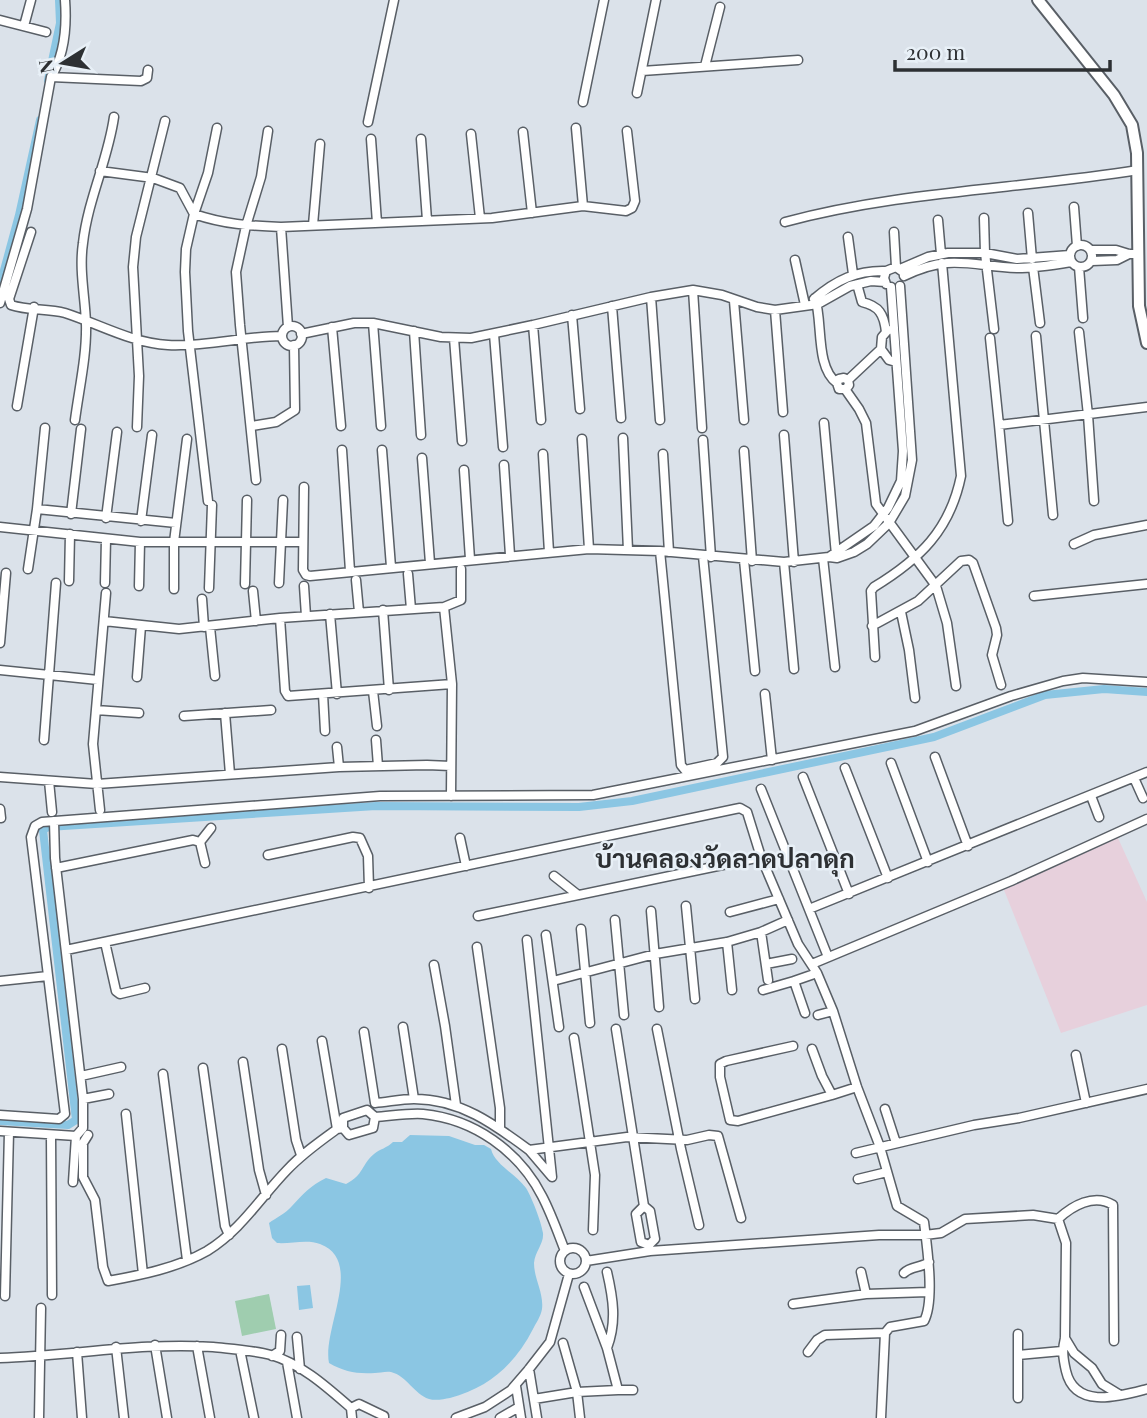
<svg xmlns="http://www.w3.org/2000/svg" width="1147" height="1418" font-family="'Playfair Display',Sarabun,serif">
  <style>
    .education { fill: #e7d0dc }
    .green { fill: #9fcdaf }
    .water { fill: #8bc6e3 }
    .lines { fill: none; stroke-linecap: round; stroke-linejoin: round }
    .canal { stroke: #8bc6e3; stroke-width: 8 }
    .street-casing { stroke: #595f66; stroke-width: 11 }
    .secondary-casing { stroke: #595f66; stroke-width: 14 }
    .street { stroke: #fff; stroke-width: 8 }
    .secondary { stroke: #fff; stroke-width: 10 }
    .labels { text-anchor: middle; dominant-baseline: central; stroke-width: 5; stroke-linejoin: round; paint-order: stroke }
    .quarter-label { font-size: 26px; font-weight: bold; fill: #2d3033; stroke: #e8f0f7 }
  </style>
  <rect width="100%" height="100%" fill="#dbe2ea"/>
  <!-- education -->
  <path class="education" d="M1118,838L1147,902V1005L1061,1033L1004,890Z"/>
  <!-- green -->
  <path class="green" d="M269,1294L276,1329L242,1336L235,1301Z"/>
  <!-- water -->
  <path class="water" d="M410,1135L449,1136L475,1145H484L491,1149C495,1165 516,1174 526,1188C532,1198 541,1221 543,1233C544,1244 535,1251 534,1263C534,1279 544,1293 542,1309C541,1316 536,1323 533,1329C515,1364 489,1388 450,1398C444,1399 436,1401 429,1399C414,1394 407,1376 391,1372C386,1371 379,1373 375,1373C356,1374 345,1372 329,1363C322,1329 365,1261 320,1244C307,1239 291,1244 277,1243L272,1238L269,1223C276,1218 286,1213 292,1206C303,1194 310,1186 326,1178L346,1184C364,1175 361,1165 374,1154C380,1149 387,1148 393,1142H402Z
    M310,1285L313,1308L299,1310L297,1286Z"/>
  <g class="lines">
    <!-- canal -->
    <path class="canal" d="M48,80L60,23L59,0
      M0,285L19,215L40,120
      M0,1121L68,1125L76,1120L43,830L48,827L376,806L579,807L632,801L934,737L1045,695L1104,689L1147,692"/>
    <!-- street casing -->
    <g class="street-casing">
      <path id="street" d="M0,20L46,32
        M24,26L31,0
        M705,66L720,7
        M642,71L798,60
        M51,77L141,81L147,78L148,70
        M637,93L656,0
        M583,102L604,0
        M368,122L394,0
        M576,128L583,206
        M523,132L532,213
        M471,134L480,218
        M371,139L377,223
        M421,139L427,220
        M100,171L153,178L180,188L194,214C223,224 250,226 281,227L492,218L583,206L626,211L632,208L635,201L627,131
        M1074,207L1077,246
        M1028,213L1032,259
        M984,218L985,253L994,329
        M938,220L941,254
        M785,222C900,191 1021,189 1138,170
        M313,225L320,144
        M281,227L288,327
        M31,232L9,299L11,305C28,311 47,308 65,313C99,324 132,343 168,345C207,347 244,336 282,336
        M894,232L896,267L903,272
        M848,237L853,274
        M1070 256a11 11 0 1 1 22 0a11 11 0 1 1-22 0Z
        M1091,250H1116L1129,254H1138
        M795,260L805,305
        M1092,261L1117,260L1129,254
        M1033,267L1040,323
        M1079,267L1083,318
        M900,269L928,257L948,253H985L1017,259L1070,255
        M904,276C950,253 971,266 1017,268C1035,268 1053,265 1071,262
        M857,284L862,302C879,306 884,314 886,332
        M886,284L884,278L886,271L896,267
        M693,290L702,428
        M651,297L660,420
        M815,298C823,321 815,367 837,383
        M814,299C836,280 857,270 886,271
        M734,301L744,420
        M0,303L27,209L51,77C65,54 67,27 65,0
        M612,306L621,418
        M775,310L783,412
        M572,315L580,409
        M373,323L381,426
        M533,325L541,420
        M282 336a10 10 0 1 1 20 0a10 10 0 1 1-20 0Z
        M332,327L341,426
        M888,330L882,337L881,349L889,360L896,362
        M414,331L421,435
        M1079,332L1088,415L1094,501
        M301,334L354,323H373L441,337L471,338L533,325L651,297L693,290L722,295L757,307L775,310L818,304L850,286L871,281L885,282
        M494,334L503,447
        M1036,336L1053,515
        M454,338L462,441
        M990,338L999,425L1147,407
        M848,380L844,378L839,379L837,383L839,389H846L849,385L848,380L881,349
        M845,389L859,409L866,423L876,504L936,586L947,623L956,686
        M17,406L34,307
        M75,420C79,389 87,355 86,323C85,296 79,270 83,243C88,199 108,160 114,117
        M824,423L836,555
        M999,425L1008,521
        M252,426L276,422L295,410L294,345
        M137,427L139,376L133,267L136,237L165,121
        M784,435L794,562
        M623,438L628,550
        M582,439L589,549
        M703,440L711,557
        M342,450L350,571
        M382,450L391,567
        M744,451L752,561
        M543,454L549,552
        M663,454L669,552
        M422,458L430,563
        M504,465L510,555
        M464,470L470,559
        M256,480L240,325L236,272L246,226L261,177L268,131
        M304,487L303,570L306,575L310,576L589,549L660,551L784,562L829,557L837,558L854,552L867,544L889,523L905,496L912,460L900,286
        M208,501L188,331L185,272L186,249L194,214L208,173L217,128
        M37,509L45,428
        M71,514L81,429
        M106,518L117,432
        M141,521L152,435
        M0,527L140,542H299
        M1074,544L1094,535L1147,525
        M660,551L681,765L685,770L717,763L723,757L703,556
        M829,557L874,526L888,508L901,481L903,451L891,287
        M823,558L835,667
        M744,560L755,671
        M784,562L794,669
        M28,569L37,509L176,523
        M408,574L411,609
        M356,580L359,612
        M69,581L70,534
        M105,583L106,539
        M279,583L283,500
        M245,584L247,500
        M139,586L140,542
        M304,586L306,616
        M209,588L212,505
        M174,589V542L187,439
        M253,591L256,621
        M1034,596L1147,584
        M202,599L204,627
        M444,607L452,684L451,796
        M383,610L389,690
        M901,612L909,650L915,698
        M330,614L337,694
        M280,618L285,691L288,696L452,684
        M104,621L179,629L280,618L444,607L461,600V569
        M872,626L918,601L961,561L969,560L973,563L996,628L997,635L992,655L1001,685
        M210,627L215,676
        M0,643L6,573
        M875,657L871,591L874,587C920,559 950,530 961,476L942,263
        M0,670L98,680
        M137,677L141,626
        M373,691L377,726
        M323,694L325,731
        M765,694L772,760
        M96,710L139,713
        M225,713L230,774
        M184,716L271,710
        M44,740L56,583
        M376,740L378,766
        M337,747L339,767
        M935,757L968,846
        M891,763L928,862
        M845,768L888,878
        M0,777L97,784L339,767L427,765L451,766
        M803,777L849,894
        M1134,778L1143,798
        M49,781L52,812
        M761,789L828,957
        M1091,796L1099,817
        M0,809L1,818
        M100,810L93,744L106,593
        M54,821L55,858L83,1099V1128L76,1136L73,1182
        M460,838L466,866
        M200,842L211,828
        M268,855L353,837L360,838L368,856L369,888
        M56,868L193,840L200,842L205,863
        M554,876L578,895
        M686,906L695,999
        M809,909L1147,772
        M651,911L659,1007
        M730,912L779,899
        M478,916L761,857
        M615,920L624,1015
        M581,929L590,1023
        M761,932L768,980
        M546,935L559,1027
        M527,940L552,1177L529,1150
        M105,942L116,991L120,994L145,988
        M727,942L732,990
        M477,947L500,1108V1128
        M66,950L735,809L740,808L747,812L761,857L798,944L817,973L833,1011L857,1087L880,1147L897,1206L924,1222C927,1246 935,1301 924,1321L890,1327L885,1333L881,1418
        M766,964L792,959
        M812,964L1011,881L1147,819
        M434,965L445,1026L456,1105
        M0,981L48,976
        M553,981L655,954L727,942L761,932L788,920
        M763,990L794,981
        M805,1013L794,981L817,973
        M818,1015L833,1011
        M403,1027L414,1099
        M616,1029L644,1206L650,1211L655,1239L649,1245
        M657,1029L681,1149L699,1225
        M364,1032L375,1103C388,1102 401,1099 414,1099C460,1099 494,1124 529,1150L627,1137L687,1140L709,1135L718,1136L741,1218
        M574,1038L595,1175L593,1230
        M322,1041L337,1129
        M793,1046L726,1061L720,1064V1077L730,1120L738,1121L832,1095
        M282,1049L296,1140L301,1155
        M812,1049L822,1076L832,1095L857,1087
        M1076,1055L1086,1103
        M243,1062L259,1170L266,1195
        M203,1068L225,1226L229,1235
        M163,1074L187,1260
        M81,1076L121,1067
        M83,1099L109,1094
        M885,1109L896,1143
        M126,1114L143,1274
        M0,1115L59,1119L65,1114L31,837L35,826L42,822L380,796L593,795L915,731L1011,696L1063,681L1083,678L1147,682
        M343,1128V1118L367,1110L375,1117C391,1116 407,1113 423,1114C474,1119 519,1151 542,1196C551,1213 558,1233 565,1251
        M343,1128L349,1135L373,1128L375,1117
        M0,1131L76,1136
        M51,1135L52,1295
        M88,1135L83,1143V1177L95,1200L103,1267L108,1281C141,1275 177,1268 207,1251C241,1230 260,1198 287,1170C302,1154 319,1142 337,1129L343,1128
        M856,1153L974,1125L1019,1118L1147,1089
        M858,1179L887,1172
        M644,1206L636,1214L641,1242L649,1245
        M1058,1219C1072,1206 1094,1193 1113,1205L1114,1341
        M560 1261a13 13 0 1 1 26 0a13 13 0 1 1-26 0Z
        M586,1261L650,1251L879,1235H925L941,1233L965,1219L1033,1215L1058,1219L1066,1243L1065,1338C1062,1350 1063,1358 1066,1371C1075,1410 1120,1396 1147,1389
        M861,1272L866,1294
        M904,1273C911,1266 921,1268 929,1262
        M5,1296L9,1132
        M793,1304L866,1294L928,1292
        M1018,1334V1398
        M297,1337L300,1369
        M1065,1338L1074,1353L1092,1368L1102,1384L1120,1395
        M563,1343L577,1392L580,1418
        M155,1345L167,1418
        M197,1346L210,1418
        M116,1347L124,1418
        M607,1348C617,1322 613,1298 607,1272
        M240,1350L254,1418
        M77,1352L82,1418
        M808,1352L817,1340L825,1335L885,1333
        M1018,1355L1062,1351
        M272,1356L280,1351L281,1335
        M0,1358C72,1356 141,1342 213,1347C232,1349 252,1350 271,1355C302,1364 328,1388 351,1408L352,1418
        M287,1362L297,1418
        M529,1369L537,1418
        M516,1386L521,1418
        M618,1390H633
        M534,1399L577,1392L618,1390L607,1348L584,1287
        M351,1408L359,1404L384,1416V1418
        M39,1418L41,1308
        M456,1418L485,1407L511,1390L529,1369L550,1342L569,1274
        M500,1418L519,1407"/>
    </g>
    <!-- secondary casing -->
    <g class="secondary-casing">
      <path id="secondary" d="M1038,0L1114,95L1132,125L1137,153L1139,306L1147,343"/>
    </g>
    <!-- street -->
    <use href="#street" class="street"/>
    <!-- secondary -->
    <use href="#secondary" class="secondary"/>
  </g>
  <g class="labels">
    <!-- quarter labels -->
    <g class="quarter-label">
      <text x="725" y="857">บ้านคลองวัดลาดปลาดุก</text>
    </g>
  </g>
  <!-- north arrow -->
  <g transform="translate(63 63) rotate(259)" stroke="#e8f0f7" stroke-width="5" paint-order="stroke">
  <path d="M0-5L12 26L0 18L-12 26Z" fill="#2d3033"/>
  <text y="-10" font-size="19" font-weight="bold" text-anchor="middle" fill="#2d3033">N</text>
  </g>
  <!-- scale -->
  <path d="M895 60v10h215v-10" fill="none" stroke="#2d3033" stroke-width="3.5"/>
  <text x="906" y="60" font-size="21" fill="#2d3033" stroke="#e8f0f7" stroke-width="5" paint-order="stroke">200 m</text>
</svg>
